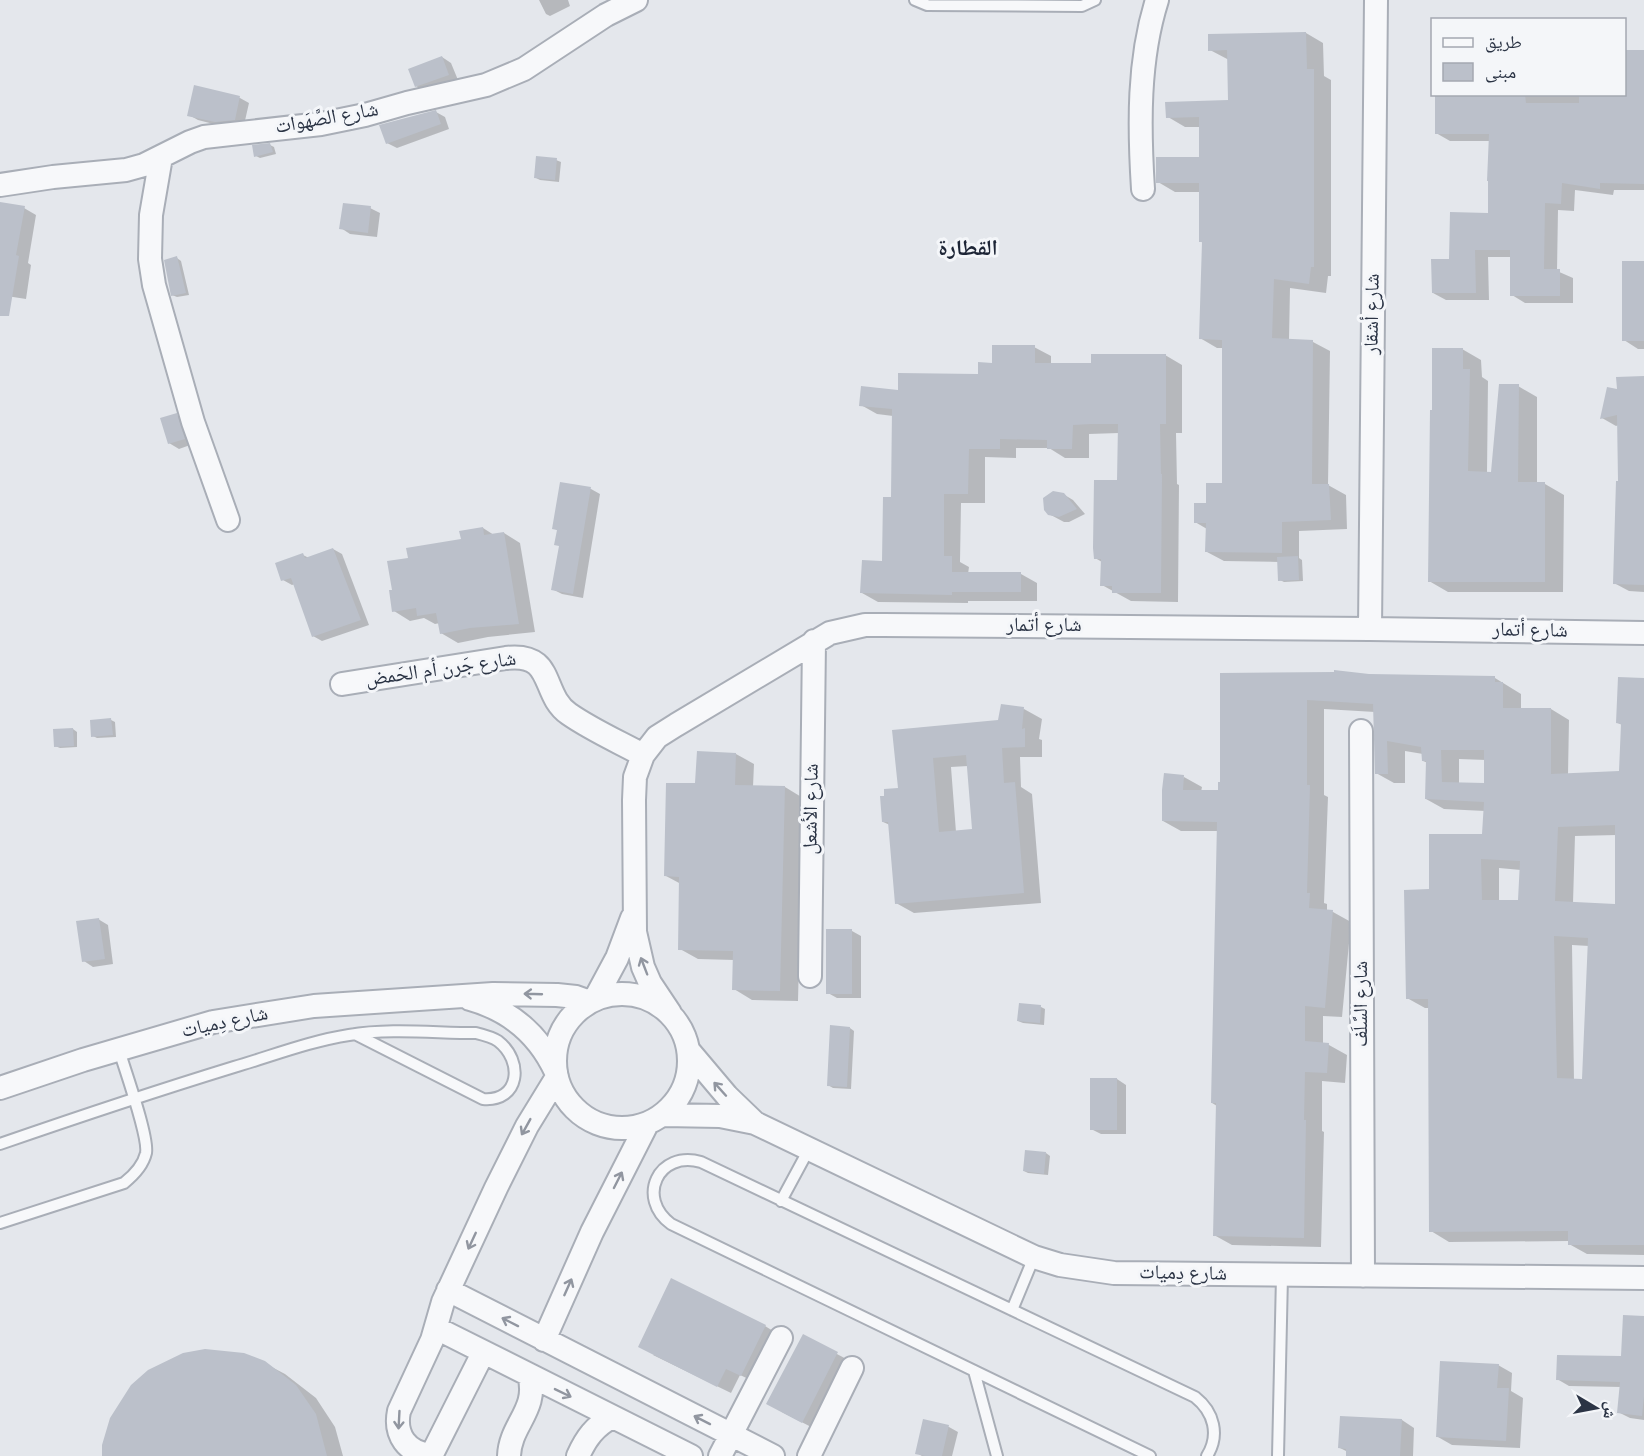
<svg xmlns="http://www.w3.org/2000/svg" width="1644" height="1456" font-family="Overpass,'Noto Naskh Arabic',sans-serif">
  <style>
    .shadow { fill: #0003; fill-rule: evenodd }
    .building { fill: #bbc0ca; fill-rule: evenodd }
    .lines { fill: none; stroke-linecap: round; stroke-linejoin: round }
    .service-casing { stroke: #a9aeb7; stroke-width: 14 }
    .minor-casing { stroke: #a9aeb7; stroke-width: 26 }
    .service { stroke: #f7f8fa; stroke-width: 10 }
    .minor { stroke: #f7f8fa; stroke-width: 22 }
    .oneway { stroke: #9196a0 }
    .labels { text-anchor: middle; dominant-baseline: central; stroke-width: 6; stroke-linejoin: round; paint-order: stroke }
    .street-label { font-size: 20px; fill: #2b3445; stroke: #f4f6f9 }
    .quarter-label { font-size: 22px; font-weight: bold; fill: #1d2536; stroke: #f4f6f9 }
  </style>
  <rect width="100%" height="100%" fill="#e4e7ec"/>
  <!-- shadow -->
  <path class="shadow" d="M539,0H568L570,6L550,16L546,14Z
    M1306,33L1323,43L1324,76L1331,80V276H1328L1326,293L1290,288L1289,340L1313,342L1330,351L1328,485L1346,495L1347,529L1299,531V558L1302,560L1303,581L1284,582L1280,580L1279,562L1224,561L1207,552V529L1195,522L1223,485L1224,348H1217L1200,338L1203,243L1200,241V192H1175L1158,182L1200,158V127H1185L1168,117L1229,101V60L1210,50Z
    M1644,52V190H1614L1613,195L1575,190L1574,211L1558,210L1557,271L1573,278V303H1525L1512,295V257H1488L1489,300H1446L1433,293L1450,261L1489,215L1490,141H1450L1436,133V94H1624Z
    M442,57L451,63L458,80L426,92L416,86Z
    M195,87L240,98L249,103L244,125L225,127L198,120L189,115Z
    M436,112L445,117L449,129L397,148L387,143Z
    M270,145L274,147L276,154L260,158L256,156Z
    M556,160L561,162L559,182L540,180L536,178Z
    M0,204L24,208L36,215L28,263L31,265L26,299L0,295Z
    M370,208L380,213L377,237L350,234L341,228Z
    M177,258L181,261L189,295L177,297L172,295Z
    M1644,262V349H1638L1624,340Z
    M1034,347L1051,356V365H1093L1165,355L1182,365V433H1176L1177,484L1179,485L1178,602L1131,601L1102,585V562L1095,558L1118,482L1119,433L1089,434V458H1065L1049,448H1016V458L985,457V503H961L960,562L969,567L968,574H1021L1037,583V601H968V603L878,602L862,593L884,562L892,498L893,416L877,414L861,405L899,392L979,375L993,364Z
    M1462,349L1481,360L1482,377L1488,381L1487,473L1492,474L1518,386L1537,397V484H1545L1564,495L1563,592H1448L1429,581L1434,411Z
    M1644,378V592L1629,591L1614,583L1619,483V425L1616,426L1602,418L1618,391Z
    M176,415L186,420L193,444L179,449L169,443Z
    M561,484L591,489L600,494L583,598L562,594L552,589L560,546L558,531L554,528Z
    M1063,494L1073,500L1085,514L1069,522H1064L1049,514Z
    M483,528L494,535L504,533L520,543L535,632L488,637L458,643L441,633L440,623L435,624L424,618L410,621L394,611L393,591L409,559L462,540Z
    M333,549L342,554L369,625L322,641L313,636L295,584L292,585L283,580L303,555L309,558Z
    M1221,674L1495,678L1521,694V709H1551L1569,720L1568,775L1620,773L1622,725L1618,723L1644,679V1255L1587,1254L1569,1244V1241L1449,1242L1431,1231L1430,1008H1425L1407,998L1430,890L1484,835L1485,811L1444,809L1426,799L1428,763L1423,761V754L1405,751V783H1394L1376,773L1375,712L1324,709V795L1328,797L1324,903L1327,904V911L1333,912L1351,922L1342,1017L1323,1016V1044L1329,1045L1347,1055L1345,1083L1322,1081V1131L1324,1132L1321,1247L1232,1245L1214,1235L1217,1106L1212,1103L1218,831H1181L1163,821L1184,777L1202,787L1201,792H1219L1221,784ZM1459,759L1486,760L1485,785L1459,784ZM1617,835L1616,906L1573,903L1575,836ZM1499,868L1521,870L1520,901L1499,902ZM1572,945L1589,946L1583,1080H1574Z
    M1024,709L1042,719L1039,739L1042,740V757H1020L1021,787L1032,794L1041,903L914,913L896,903L890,825L883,822L899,789L894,731L1000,722ZM968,766L973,831L956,832L951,767Z
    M111,720L115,722L116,737L97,738L93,736Z
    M73,729L77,732V747L60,748L55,746Z
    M736,754L754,764L753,787H785L803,798L798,1001L752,1000L734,989V960L698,959L680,949L681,884L666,876L697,784Z
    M98,919L108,925L113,964L93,967L84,961Z
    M852,931L861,936V998H837L828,993Z
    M1020,1004L1041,1007L1045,1009L1044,1025L1023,1023L1018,1021Z
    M850,1028L854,1031L851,1089L833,1088L828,1085Z
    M1117,1079L1126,1085V1134H1101L1091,1129Z
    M1046,1153L1050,1156L1048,1175L1028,1173L1024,1171Z
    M1644,1317V1420L1630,1418L1618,1412L1621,1387L1569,1386L1557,1379L1623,1358Z
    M765,1326L778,1334L755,1382L740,1375L731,1393L653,1355Z
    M803,1336L852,1362L817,1430L782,1412Z
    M264,1363L285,1374L316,1398L335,1427L343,1456H104Z
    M1498,1365L1512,1373L1511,1391L1523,1398L1520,1448L1452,1445L1438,1437Z
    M1402,1420L1414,1428L1413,1456H1348V1452L1340,1448Z
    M924,1421L949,1427L958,1432L952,1456H922L917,1453Z"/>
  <!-- building -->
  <path class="building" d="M1306,32L1307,69H1314V267H1311L1309,284L1274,279L1272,338L1313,340L1312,484H1329L1331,520L1282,522V553L1205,552L1206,523H1194V503H1206V483H1222V340L1199,339L1202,242H1199V183H1156V157H1199V117L1166,118L1165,102L1228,100L1227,50L1208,51V34Z
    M1624,50H1644V184L1600,183V189L1562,183L1561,204L1545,203L1544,269H1560V296H1510V250H1475L1476,293H1432L1431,259H1449L1450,212L1488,213V181H1487L1489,134H1435V94H1525L1526,103H1579V94H1624Z
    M442,56L449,75L415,87L408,69Z
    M194,85L240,96L235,120L215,122L187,116Z
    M436,110L441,124L386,144L379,125Z
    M270,143L273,152L254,157L252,145Z
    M536,156L557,158L555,180L534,178Z
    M0,202L25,206L16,255L19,256L9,316H0Z
    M343,203L371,206L368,233L339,229Z
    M177,256L186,293L171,296L164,260Z
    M1622,261H1644V341H1622Z
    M992,345H1035V363H1091V354H1166V424H1160L1161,474H1162L1161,593H1112V586H1100L1101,559H1094L1093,548L1094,480H1117L1118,424H1091L1073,425L1072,449H1047V440L1000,439V449H969L968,494H944V556H952V572H1021V592H952V595L860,593L862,560L882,561L883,497H891L892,409L859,406L861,386L898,390V373L978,374V362L992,363Z
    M1432,348H1463V369H1470L1468,471L1491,472L1499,384H1519L1518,482H1545V582H1428L1430,410H1432Z
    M1644,376V585L1613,584L1616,481H1618L1617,415L1600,419L1607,387L1617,389L1616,377Z
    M177,413L185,439L168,444L160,418Z
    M560,482L591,487L573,594L551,590L559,546L554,545L557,530L552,529Z
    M1053,491L1064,493L1077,509L1059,517L1048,515L1044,510L1043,498Z
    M483,527L484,535L504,532L519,624L470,628L440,634L436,613L417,616L416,608L392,612L389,590H392L387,561L408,558L406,548L461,539L459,531Z
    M333,548L361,620L312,637L291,578L281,581L275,563L303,553L305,558Z
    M1298,556L1299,580L1278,581L1277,557Z
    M1334,670L1369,674L1495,676V682H1503V708H1551V774L1619,771L1621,724L1616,723L1618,677L1644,678V1245H1568V1231L1429,1232L1428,999H1406L1404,890L1429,889V834H1482L1484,802L1425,799L1426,761H1422L1421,747L1387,741L1388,774H1375L1373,704L1307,700V785H1310L1307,893H1310L1309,908L1333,910L1325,1008L1305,1006V1041L1329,1043L1327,1073L1305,1072L1304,1120H1306L1304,1238L1213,1236L1216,1103H1211L1217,822L1162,821V790L1164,773L1184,775L1183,790H1218V782H1220V673L1334,672ZM1441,750H1484V783L1442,782ZM1615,825V904L1555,901L1558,827ZM1481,859L1520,861L1518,900H1482ZM1554,936L1588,938L1582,1079L1557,1078Z
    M1001,704L1024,707L1022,729L1025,728V747L1002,748L1004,783L1015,782L1024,893L895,904L888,822H882L880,796H884V789L898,788L892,730L998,720ZM966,755L972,829L939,832L933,758Z
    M111,718L113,735L91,737L90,720Z
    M73,728L74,746L54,747L53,729Z
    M697,751L736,753L735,785L785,786L780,991L732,990L733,951L678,950L679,877L664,876L666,783H695Z
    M99,918L105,959L82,962L76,921Z
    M826,929H852V994H826Z
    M1019,1003L1041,1005L1040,1023L1017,1021Z
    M830,1025L850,1027L847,1087L827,1086Z
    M1090,1078H1117V1130H1090Z
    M1025,1150L1046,1152L1044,1174L1023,1171Z
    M671,1278L766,1325L741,1376L726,1369L717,1387L638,1347Z
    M1623,1315L1644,1316V1396L1642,1416L1617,1413L1620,1382L1556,1380L1557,1355L1621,1356Z
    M803,1334L838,1352L802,1423L766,1404Z
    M205,1349L244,1353L265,1361L296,1385L316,1414L327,1456H102V1445L110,1418L131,1385L148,1370L183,1353Z
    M1440,1361L1499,1364L1497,1388H1509L1506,1441L1436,1437Z
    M1340,1416L1402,1419L1400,1456H1346V1449L1338,1448Z
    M923,1419L949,1425L942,1456H925L915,1454Z"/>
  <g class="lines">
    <!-- service casing -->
    <g class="service-casing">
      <path id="service" d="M915,0L927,5L1082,6L1095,0
        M0,1144C78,1117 156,1091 234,1067C272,1056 310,1041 349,1035C390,1028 434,1033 476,1033C484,1035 492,1037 498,1041C524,1061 520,1102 483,1099L355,1034
        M781,1201L809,1149
        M0,1223L124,1183C134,1175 143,1166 146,1153C149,1137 125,1070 119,1050
        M1012,1310L1034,1257
        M974,1371L997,1456
        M1150,1456L671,1224C636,1198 658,1150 701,1162L1195,1397C1214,1412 1220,1435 1207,1456
        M1278,1456L1282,1276"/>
    </g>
    <!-- minor casing -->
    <g class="minor-casing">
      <path id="minor" d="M161,157L151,215L150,259L154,285L193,422L228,520
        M0,185L53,177L126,170L144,165L190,142L204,137L321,124L365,115L407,103L486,85L524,69L606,15L636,0
        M1143,189C1139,126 1138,60 1157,0
        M1370,629L1376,0
        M342,684L506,658C556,652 540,694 569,714C592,730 619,742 643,755
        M1361,731L1363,1276
        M810,976L814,641
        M555 1061a67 67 0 1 1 134 0a67 67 0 1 1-134 0Z
        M470,999C510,1010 539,1035 556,1072
        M595,999L617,958L632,918
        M670,1013L650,983L643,967L635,932L634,800L635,777L643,755L657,737L676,725L830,633L865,625H883L1370,629L1644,633
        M689,1051L727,1096L754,1122
        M0,1088L83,1060L213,1022L314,1006L493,994L557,995L576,997L590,1002
        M664,1115L720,1116L755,1123L1034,1257L1060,1265L1114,1273L1644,1278
        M448,1290L773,1456
        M436,1328L691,1456
        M544,1340L592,1232L647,1124
        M431,1455C407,1453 394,1435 399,1411L432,1340L443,1302L496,1188L527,1126L557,1077
        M431,1456L483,1353
        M509,1456C510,1424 539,1410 529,1375
        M578,1456C586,1438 595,1426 612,1417
        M720,1456L781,1338
        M809,1456L852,1368"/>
    </g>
    <!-- service -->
    <use href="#service" class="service"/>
    <!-- minor -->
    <use href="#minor" class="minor"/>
  </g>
  <!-- one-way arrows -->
  <defs><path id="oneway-shaft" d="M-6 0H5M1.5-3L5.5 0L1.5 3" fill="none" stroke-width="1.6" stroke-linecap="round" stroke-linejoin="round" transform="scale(1.5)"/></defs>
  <g class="oneway">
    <use href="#oneway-shaft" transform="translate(644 966) rotate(-111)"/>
    <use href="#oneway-shaft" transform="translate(533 994) rotate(-178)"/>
    <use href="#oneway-shaft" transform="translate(720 1089) rotate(-132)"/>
    <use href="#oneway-shaft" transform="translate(526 1127) rotate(119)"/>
    <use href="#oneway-shaft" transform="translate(618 1180) rotate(-63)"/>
    <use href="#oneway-shaft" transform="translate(472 1241) rotate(115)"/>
    <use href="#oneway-shaft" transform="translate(568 1287) rotate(-66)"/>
    <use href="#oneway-shaft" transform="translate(510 1322) rotate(-153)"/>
    <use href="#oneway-shaft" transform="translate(563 1393) rotate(26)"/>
    <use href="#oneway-shaft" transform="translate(399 1420) rotate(93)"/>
    <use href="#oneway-shaft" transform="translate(702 1420) rotate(-153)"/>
  </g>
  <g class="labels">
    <!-- street labels -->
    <g class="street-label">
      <text transform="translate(327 119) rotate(-10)">شارع الصَّهَوات</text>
      <text transform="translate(1373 314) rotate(-89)">شارع أشقار</text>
      <text x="1044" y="626">شارع أتمار</text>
      <text transform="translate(1530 631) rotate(1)">شارع أتمار</text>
      <text transform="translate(441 670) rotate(-8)">شارع جَرن أم الحَمض</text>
      <text transform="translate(812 809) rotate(-89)">شارع الأشعل</text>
      <text transform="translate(1362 1004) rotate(-90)">شارع السَّلَف</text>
      <text transform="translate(225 1023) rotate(-12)">شارع دِميات</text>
      <text transform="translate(1183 1274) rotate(1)">شارع دِميات</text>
    </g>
    <!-- quarter labels -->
    <g class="quarter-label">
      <text x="968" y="249">القطارة</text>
    </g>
  </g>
  <!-- legend -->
  <rect x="1431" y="18" width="195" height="78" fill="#f4f6f9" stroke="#a4a8b1" stroke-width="1.5"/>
  <rect x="1443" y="38" width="30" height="9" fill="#f7f8fa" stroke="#a4a8b1" stroke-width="1.5"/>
  <text x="1485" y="48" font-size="18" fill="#2b3445">طريق</text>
  <rect x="1443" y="63" width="30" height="18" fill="#bbc0ca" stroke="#a4a8b1" stroke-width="1.5"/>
  <text x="1485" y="78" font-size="18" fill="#2b3445">مبنى</text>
  <!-- north arrow -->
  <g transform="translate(1596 1408) rotate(100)" stroke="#f4f6f9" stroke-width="4.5" paint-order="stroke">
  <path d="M0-4.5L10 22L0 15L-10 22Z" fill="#2b3445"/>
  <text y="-9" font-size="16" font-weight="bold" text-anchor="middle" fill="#2b3445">ش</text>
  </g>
</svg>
